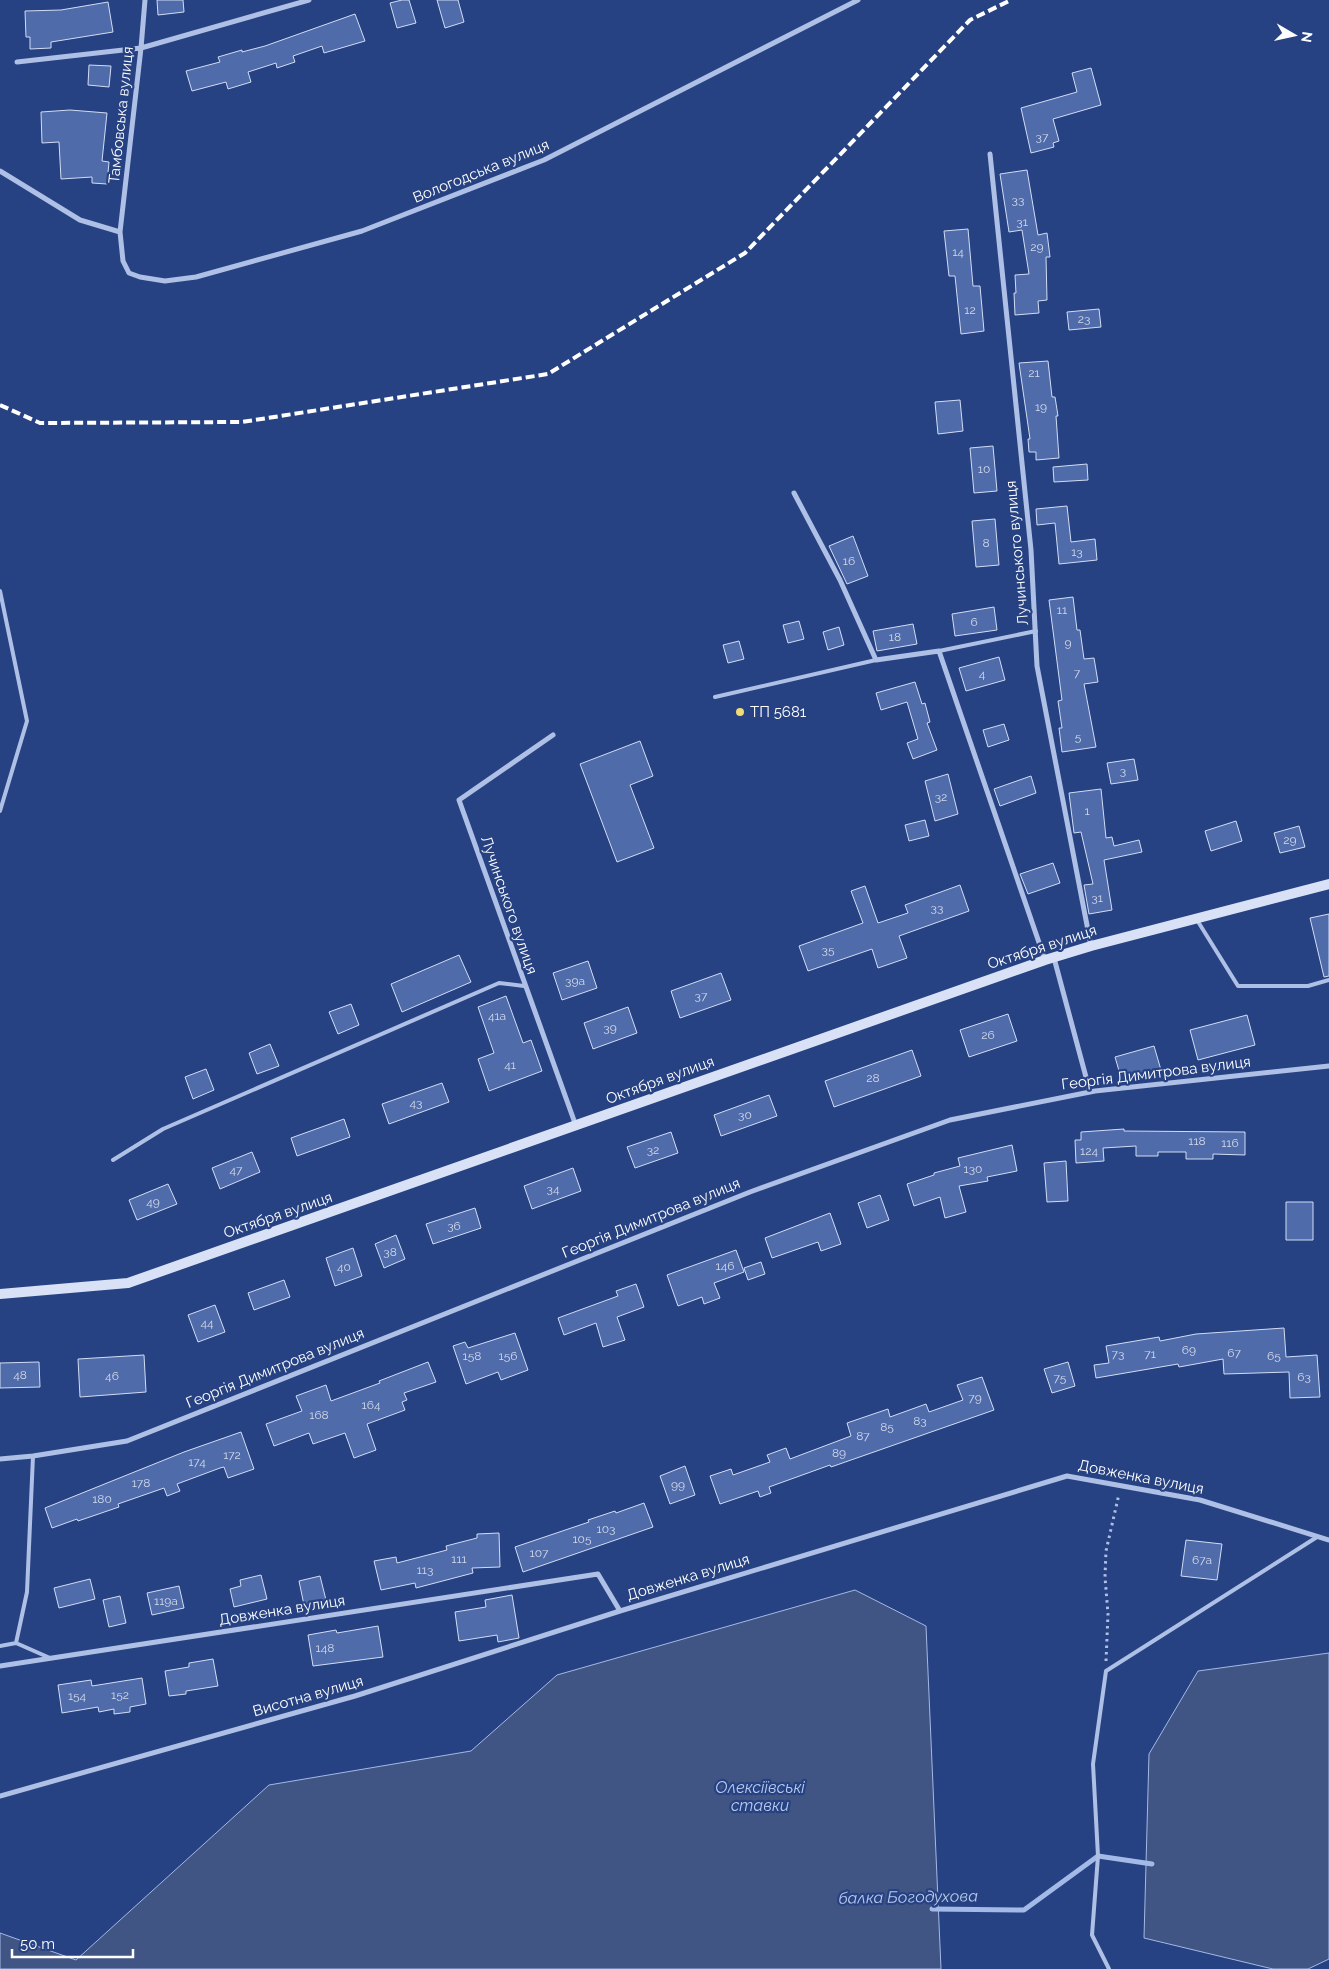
<svg xmlns="http://www.w3.org/2000/svg" width="1329" height="1969" font-family="Raleway,sans-serif">
  <style>
    .water { fill: #415584; stroke: #a3b9e7 }
    .lines { fill: none; stroke-linecap: round; stroke-linejoin: round }
    .stream { stroke: #a3b9e7; stroke-width: 5 }
    .building { fill: #4f6baa; stroke: #d2ddf5 }
    .path { stroke: #afc0e6; stroke-width: 3; stroke-dasharray: 2.5 4; stroke-linecap: butt }
    .lane { stroke: #afc0e6; stroke-width: 4 }
    .street { stroke: #afc0e6; stroke-width: 5 }
    .secondary { stroke: #d8e1f6; stroke-width: 10 }
    .rail { stroke: #fff; stroke-width: 4; stroke-dasharray: 9 4; stroke-linecap: butt }
    .poi-dot { fill: #efdc74; stroke: #274282; stroke-width: 2 }
    .labels { text-anchor: middle; dominant-baseline: central; stroke-width: 4.5; stroke-linejoin: round; paint-order: stroke }
    .number-label { font-size: 12px; fill: #d3daea }
    .street-label { font-size: 15px; fill: #fff; stroke: #274282 }
    .poi-label { font-size: 15px; fill: #fff; stroke: #274282; text-anchor: start }
    .water-label { font-size: 16px; font-style: italic; fill: #bacbee; stroke: #274282 }
  </style>
  <rect width="100%" height="100%" fill="#274282"/>
  <!-- water -->
  <path class="water" d="M855,1590L926,1626L941,1969H0V1933L76,1960L269,1785L471,1751L557,1675Z
    M1329,1653V1959L1308,1969H1273L1144,1938L1149,1754L1198,1671Z"/>
  <g class="lines">
    <!-- stream -->
    <path class="stream" d="M932,1909L1024,1910L1098,1856L1152,1864"/>
  </g>
  <!-- building -->
  <path class="building" d="M157,0H183L184,12L158,15Z
    M402,0H409L416,23L397,28L390,3Z
    M437,0H458L464,22L445,28Z
    M108,2L113,32L51,42V48L30,49V37H26L25,11L61,10Z
    M355,14L365,41L324,53L322,46L293,56L295,62L277,68L276,63L248,72L251,82L228,89L226,82L192,91L186,71L220,62L218,57L242,50V52L265,46Z
    M89,65L111,66L109,87L88,85Z
    M1091,68L1101,105L1053,119L1059,141L1053,143L1054,147L1031,153L1021,108L1077,92L1072,73Z
    M70,110L107,113L102,161L109,162L107,184L92,183V177L61,179L59,142L42,143L41,112Z
    M1027,170L1038,235L1047,233L1050,257H1046L1047,300L1038,301L1039,313L1015,315L1014,293H1016L1015,275L1029,274L1022,230L1009,232L1000,174Z
    M968,229L973,286H980L984,331L961,334L955,276H949L944,231Z
    M1099,309L1101,327L1069,330L1067,312Z
    M1048,361L1052,397H1055L1058,416H1056L1059,458L1036,460V452H1029L1028,439H1030L1019,363Z
    M960,400L963,431L938,434L935,402Z
    M993,446L997,491L974,493L970,448Z
    M1087,464L1088,480L1054,482L1053,467Z
    M1067,506L1071,542L1095,539L1097,560L1059,564L1055,523L1037,525L1036,509Z
    M995,519L999,565L976,567L972,521Z
    M853,536L868,576L847,584L829,546Z
    M1073,597L1077,630H1080L1084,659L1094,658L1098,682L1084,684L1096,747L1062,752L1059,728H1062L1058,701L1062,700L1049,600Z
    M994,607L997,630L955,636L952,614Z
    M799,621L804,639L788,643L783,625Z
    M913,624L917,644L877,651L873,631Z
    M839,627L844,645L828,650L823,632Z
    M739,641L744,659L728,663L723,645Z
    M999,657L1005,680L966,691L959,668Z
    M915,682L922,704L925,703L930,722L927,723L937,750L913,759L907,743L918,739L907,702L881,710L876,693Z
    M1004,724L1009,740L988,747L983,730Z
    M640,741L653,776L630,785L654,848L617,862L580,764Z
    M1134,759L1138,780L1111,784L1107,763Z
    M948,774L958,814L935,821L925,781Z
    M1031,776L1036,793L1000,806L994,789Z
    M1101,789L1106,838L1112,837L1114,846L1139,840L1142,852L1104,860L1112,910L1089,914L1084,885L1093,884L1081,832L1074,833L1069,793Z
    M925,820L929,836L909,841L905,825Z
    M1236,821L1242,841L1211,851L1205,831Z
    M1299,826L1305,847L1280,853L1274,833Z
    M1053,863L1060,883L1028,894L1020,874Z
    M960,885L969,911L899,936L907,958L878,968L872,949L808,971L799,946L863,923L851,891L865,886L878,923L908,913L905,905Z
    M1329,914V976L1324,977L1310,918Z
    M459,955L471,982L402,1012L391,984Z
    M588,961L597,988L562,1000L553,973Z
    M721,973L731,1000L680,1018L671,991Z
    M506,996L523,1043L531,1040L542,1071L489,1091L478,1059L494,1053L478,1007Z
    M351,1004L359,1025L338,1034L329,1012Z
    M628,1007L637,1033L593,1049L584,1023Z
    M1008,1014L1017,1041L969,1057L960,1030Z
    M1247,1015L1255,1045L1198,1060L1190,1030Z
    M270,1044L279,1066L257,1074L249,1053Z
    M1154,1046L1161,1070L1122,1081L1115,1057Z
    M912,1050L921,1076L834,1107L825,1081Z
    M206,1069L214,1090L193,1099L185,1077Z
    M442,1083L449,1102L389,1124L382,1104Z
    M769,1095L777,1116L721,1136L714,1115Z
    M344,1119L350,1137L297,1156L291,1138Z
    M1124,1129V1131L1245,1132V1155L1213,1154V1159H1186V1152H1158V1156H1136V1146L1103,1148L1104,1161L1076,1163L1075,1140H1081V1132Z
    M671,1132L678,1153L635,1168L627,1147Z
    M1012,1145L1017,1171L987,1177L988,1181L959,1186L966,1212L945,1218L940,1197L914,1206L907,1184L934,1175V1173L960,1166L958,1158Z
    M252,1152L260,1172L220,1189L212,1168Z
    M1066,1161L1068,1201L1047,1202L1044,1163Z
    M573,1168L581,1191L532,1209L524,1186Z
    M168,1184L177,1204L137,1220L129,1200Z
    M880,1195L889,1220L867,1228L858,1203Z
    M1286,1202H1313V1240H1286Z
    M475,1208L481,1228L433,1244L426,1224Z
    M830,1213L841,1244L821,1251L818,1242L772,1258L765,1238Z
    M396,1235L405,1259L384,1268L375,1244Z
    M353,1248L362,1276L335,1286L326,1258Z
    M736,1250L744,1272L714,1283L720,1298L704,1304L702,1297L678,1306L667,1275Z
    M761,1262L765,1274L748,1280L744,1268Z
    M284,1280L290,1297L254,1310L248,1293Z
    M636,1284L644,1307L617,1317L625,1340L603,1347L596,1323L564,1335L558,1318L618,1296L616,1291Z
    M215,1305L225,1332L198,1342L188,1315Z
    M1284,1328L1286,1357L1317,1355L1320,1397L1290,1398L1289,1372L1224,1374L1223,1359L1179,1367L1178,1364L1096,1378L1094,1365L1109,1363L1106,1346L1159,1337L1160,1341L1196,1334Z
    M515,1333L528,1370L501,1380L498,1372L466,1384L453,1346L465,1342L468,1348Z
    M144,1355L146,1392L80,1397L78,1359Z
    M39,1362L40,1387L0,1388V1363Z
    M428,1362L436,1382L404,1393L407,1400L402,1402L405,1410L367,1424L376,1450L354,1458L345,1433L313,1444L309,1433L274,1446L266,1424L302,1411L296,1396L326,1385L331,1401L380,1383L379,1381Z
    M1068,1362L1075,1386L1052,1393L1044,1369Z
    M982,1377L994,1410L831,1467L830,1465L769,1487L771,1493L760,1497L758,1491L720,1504L710,1476L731,1469L733,1475L770,1462L767,1455L786,1448L790,1459L851,1436L847,1423L888,1409L890,1417L926,1404L929,1412L963,1400L957,1385Z
    M241,1432L254,1469L228,1478L224,1467L220,1468L177,1484L180,1491L167,1496L164,1488L118,1504L119,1507L78,1521L77,1519L52,1528L45,1508L184,1452Z
    M685,1466L695,1495L670,1504L660,1476Z
    M644,1503L653,1527L523,1572L515,1547L589,1522L588,1520L615,1511L616,1513Z
    M499,1533L500,1567L472,1568L473,1573L416,1588L415,1583L381,1590L374,1561L396,1557L397,1563L447,1550L446,1546L477,1538V1534Z
    M1186,1540L1222,1544L1217,1580L1181,1576Z
    M261,1575L267,1599L234,1607L230,1589L241,1586L240,1580Z
    M320,1576L326,1600L304,1605L299,1581Z
    M90,1579L95,1599L59,1608L54,1588Z
    M179,1586L184,1608L152,1615L147,1593Z
    M512,1595L519,1638L498,1642L497,1635L459,1641L455,1612L486,1607L485,1600Z
    M120,1596L126,1623L109,1627L103,1600Z
    M378,1626L383,1657L313,1666L308,1635L336,1630L337,1633Z
    M213,1659L218,1686L186,1691V1694L169,1696L165,1671L189,1667V1663Z
    M142,1678L146,1704L130,1707V1712L114,1714V1709L99,1712L98,1707L62,1713L58,1685L91,1680L92,1686Z"/>
  <g class="lines">
    <!-- path -->
    <path class="path" d="M1106,1661L1108,1614L1105,1577L1106,1551L1119,1494"/>
    <!-- lane -->
    <path class="lane" d="M0,591L27,721L0,811
      M939,651L1036,631
      M715,697L876,660
      M1197,920L1238,986H1308L1329,980
      M113,1160L163,1129L499,983L524,986
      M33,1456L27,1592L16,1643L50,1658
      M0,1646L16,1643
      M1109,1969L1092,1935L1098,1856L1093,1764L1106,1671L1317,1537"/>
    <!-- street -->
    <path class="street" d="M145,0L141,48L120,232L123,261L129,273L140,277L165,281L196,277L362,231L544,160L858,0
      M17,62L141,48L309,0
      M990,154L1031,550L1037,666L1091,946
      M0,171L80,220L120,232
      M794,493L840,580L876,660L939,651L1045,960
      M553,735L459,800L576,1126
      M1054,958L1090,1092
      M0,1459L33,1456L127,1441L750,1192L950,1120L1095,1091L1329,1066
      M0,1666L598,1574L620,1611L1067,1476L1200,1500L1329,1540
      M0,1796L355,1696L620,1611"/>
    <!-- secondary -->
    <path class="secondary" d="M0,1294L128,1283L1045,960L1091,946L1329,884"/>
    <!-- rail -->
    <path class="rail" d="M0,405L40,423L242,422L548,374L745,253L970,20L1011,0"/>
  </g>
  <!-- markers -->
  <circle class="poi-dot" cx="740" cy="712" r="5"/>
  <g class="labels">
    <!-- number labels -->
    <g class="number-label">
      <text x="1042" y="137">37</text>
      <text x="1018" y="200">33</text>
      <text x="1022" y="222">31</text>
      <text x="1037" y="247">29</text>
      <text x="958" y="252">14</text>
      <text x="970" y="310">12</text>
      <text x="1084" y="319">23</text>
      <text x="1034" y="373">21</text>
      <text x="1041" y="407">19</text>
      <text x="984" y="469">10</text>
      <text x="986" y="543">8</text>
      <text x="1077" y="552">13</text>
      <text x="849" y="561">16</text>
      <text x="1062" y="610">11</text>
      <text x="974" y="622">6</text>
      <text x="895" y="637">18</text>
      <text x="1068" y="643">9</text>
      <text x="1077" y="673">7</text>
      <text x="982" y="674">4</text>
      <text x="1078" y="737">5</text>
      <text x="1123" y="771">3</text>
      <text x="941" y="797">32</text>
      <text x="1087" y="811">1</text>
      <text x="1290" y="840">29</text>
      <text x="1097" y="898">31</text>
      <text x="937" y="908">33</text>
      <text x="828" y="950">35</text>
      <text x="575" y="981">39а</text>
      <text x="701" y="996">37</text>
      <text x="497" y="1016">41а</text>
      <text x="610" y="1028">39</text>
      <text x="988" y="1035">26</text>
      <text x="510" y="1065">41</text>
      <text x="873" y="1078">28</text>
      <text x="416" y="1103">43</text>
      <text x="745" y="1115">30</text>
      <text x="1197" y="1141">118</text>
      <text x="1230" y="1143">116</text>
      <text x="653" y="1150">32</text>
      <text x="1089" y="1151">124</text>
      <text x="973" y="1169">130</text>
      <text x="236" y="1170">47</text>
      <text x="553" y="1189">34</text>
      <text x="153" y="1202">49</text>
      <text x="454" y="1226">36</text>
      <text x="390" y="1252">38</text>
      <text x="725" y="1266">146</text>
      <text x="344" y="1267">40</text>
      <text x="207" y="1323">44</text>
      <text x="1189" y="1350">69</text>
      <text x="1234" y="1353">67</text>
      <text x="1118" y="1354">73</text>
      <text x="1150" y="1354">71</text>
      <text x="472" y="1356">158</text>
      <text x="508" y="1356">156</text>
      <text x="1274" y="1356">65</text>
      <text x="20" y="1375">48</text>
      <text x="112" y="1376">46</text>
      <text x="1304" y="1377">63</text>
      <text x="1060" y="1378">75</text>
      <text x="975" y="1398">79</text>
      <text x="371" y="1405">164</text>
      <text x="319" y="1415">168</text>
      <text x="920" y="1421">83</text>
      <text x="887" y="1427">85</text>
      <text x="863" y="1436">87</text>
      <text x="839" y="1453">89</text>
      <text x="232" y="1455">172</text>
      <text x="197" y="1462">174</text>
      <text x="141" y="1483">178</text>
      <text x="678" y="1485">99</text>
      <text x="102" y="1499">180</text>
      <text x="606" y="1529">103</text>
      <text x="582" y="1539">105</text>
      <text x="539" y="1553">107</text>
      <text x="459" y="1559">111</text>
      <text x="1202" y="1560">67а</text>
      <text x="425" y="1570">113</text>
      <text x="166" y="1601">119а</text>
      <text x="325" y="1648">148</text>
      <text x="120" y="1695">152</text>
      <text x="77" y="1696">154</text>
    </g>
    <!-- street labels -->
    <g class="street-label">
      <text transform="translate(121 115) rotate(-84)">Тамбовська вулиця</text>
      <text transform="translate(481 171) rotate(-22)">Вологодська вулиця</text>
      <text transform="translate(1017 553) rotate(-95)">Лучинського вулиця</text>
      <text transform="translate(509 905) rotate(71)">Лучинського вулиця</text>
      <text transform="translate(1042 947) rotate(-18)">Октября вулиця</text>
      <text transform="translate(1156 1073) rotate(-7)">Георгія Димитрова вулиця</text>
      <text transform="translate(660 1080) rotate(-20)">Октября вулиця</text>
      <text transform="translate(278 1215) rotate(-19)">Октября вулиця</text>
      <text transform="translate(651 1218) rotate(-22)">Георгія Димитрова вулиця</text>
      <text transform="translate(275 1368) rotate(-22)">Георгія Димитрова вулиця</text>
      <text transform="translate(1141 1477) rotate(11)">Довженка вулиця</text>
      <text transform="translate(688 1577) rotate(-17)">Довженка вулиця</text>
      <text transform="translate(282 1610) rotate(-9)">Довженка вулиця</text>
      <text transform="translate(308 1696) rotate(-16)">Висотна вулиця</text>
    </g>
    <!-- poi labels -->
    <g class="poi-label">
      <text x="750" y="712">ТП 5681</text>
    </g>
    <!-- water labels -->
    <g class="water-label">
      <text x="760" y="1787">Олексіївські<tspan x="760" dy="18">ставки</tspan></text>
      <text transform="translate(908 1897) rotate(-1)">балка Богодухова</text>
    </g>
  </g>
  <!-- north arrow -->
  <g transform="translate(1294 35) rotate(99)" stroke="#274282" stroke-width="4" paint-order="stroke">
  <path d="M0-4L9 19L0 12L-9 19Z" fill="#ffffff"/>
  <text y="-8" font-size="14" font-weight="bold" text-anchor="middle" fill="#ffffff">N</text>
  </g>
  <!-- scale -->
  <path d="M12 1949v8h121v-8" fill="none" stroke="#ffffff" stroke-width="2.5"/>
  <text x="20" y="1949" font-size="15" fill="#ffffff" stroke="#274282" stroke-width="4" paint-order="stroke">50 m</text>
</svg>
